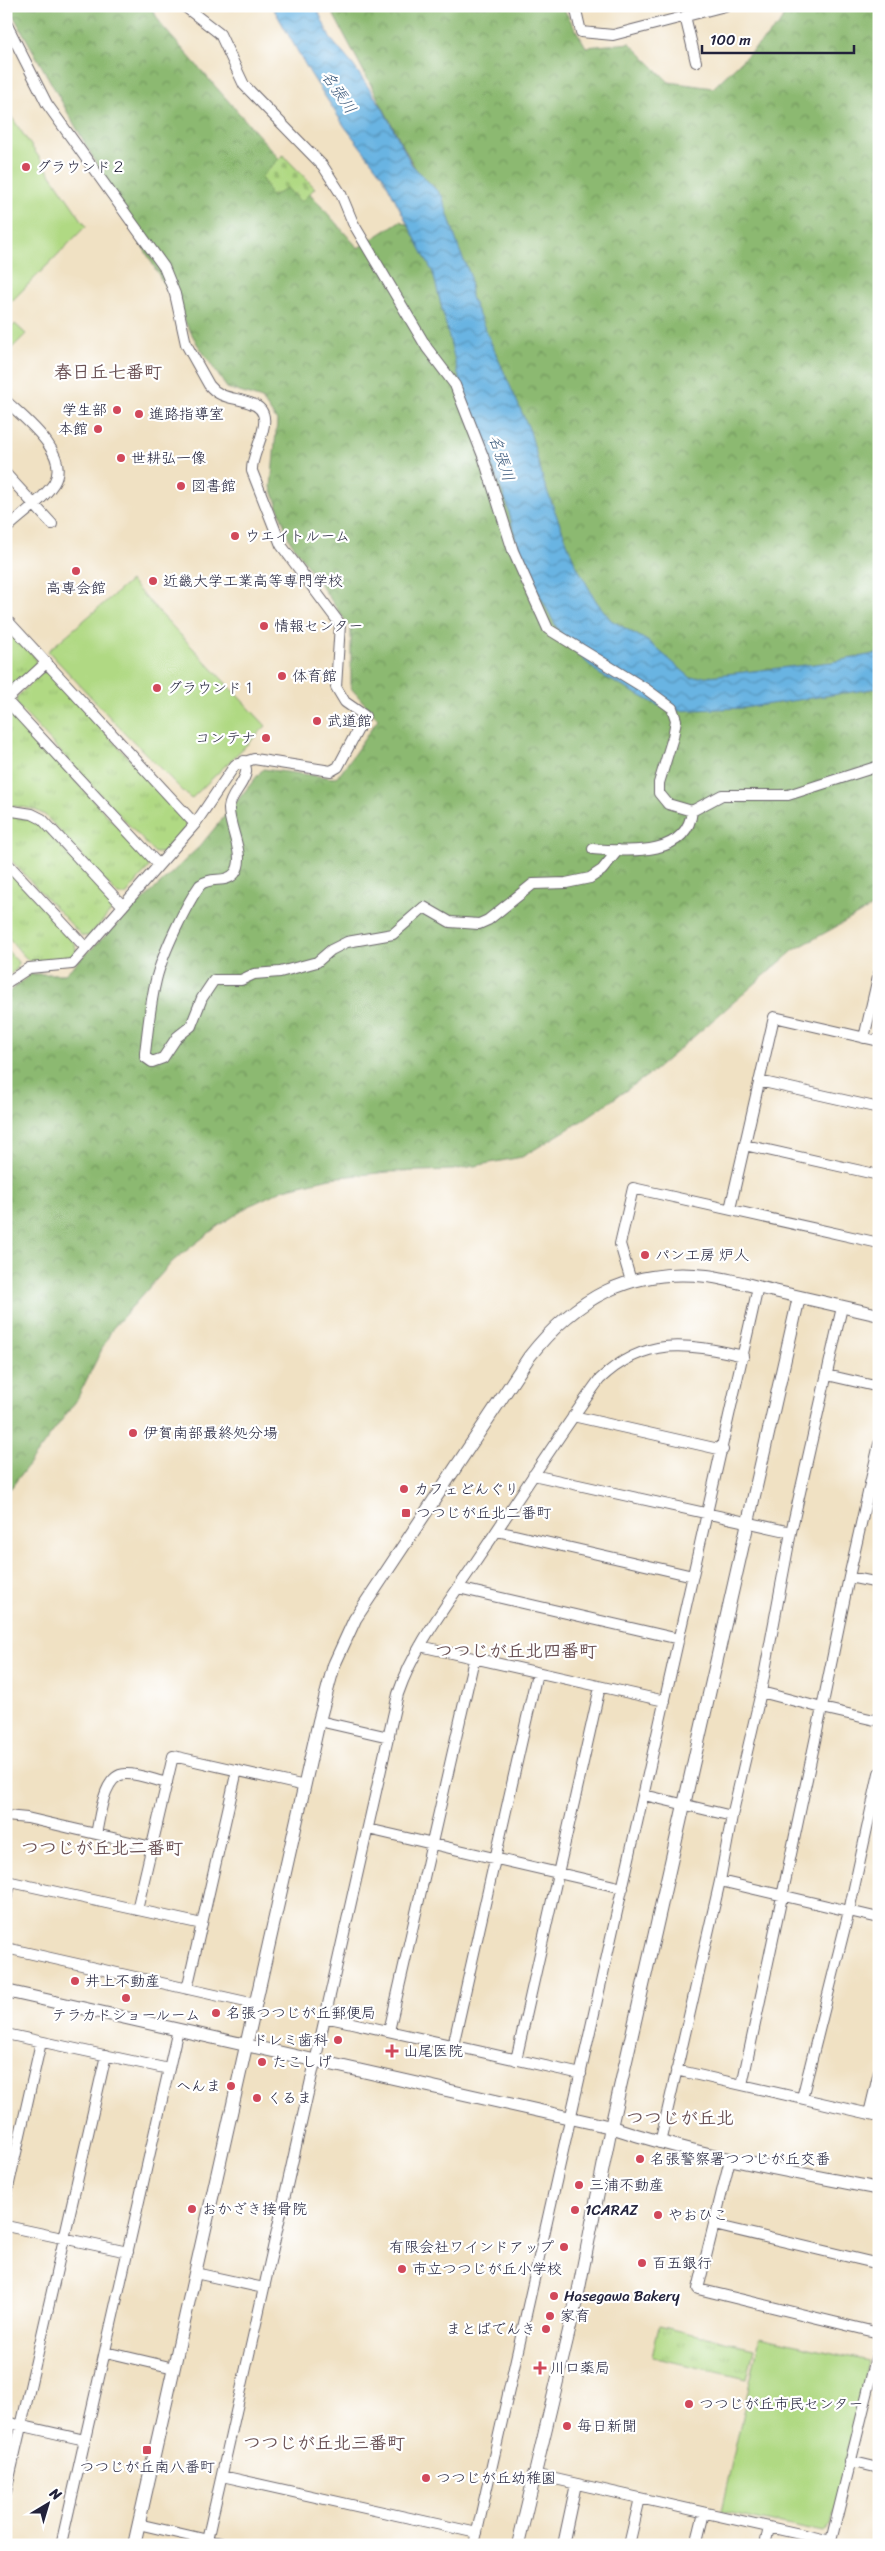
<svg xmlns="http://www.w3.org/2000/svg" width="885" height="2551" font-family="Sriracha,'Klee One',sans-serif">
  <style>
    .grass { fill: url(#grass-tufts); stroke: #697e5f }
    .forest { fill: url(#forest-crowns); stroke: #576e56 }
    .cemetery { fill: url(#cemetery-stones); stroke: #697e5f }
    .pitch { fill: #b0d983; stroke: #697e5f }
    .water { fill: url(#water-waves); stroke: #466b8e }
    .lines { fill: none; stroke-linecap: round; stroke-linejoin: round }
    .stream { stroke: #69b4e2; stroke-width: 3 }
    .minor-casing { stroke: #6a656b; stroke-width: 12 }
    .tertiary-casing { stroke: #6a656b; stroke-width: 14 }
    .minor { stroke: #fff; stroke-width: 10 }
    .tertiary { stroke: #fff; stroke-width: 12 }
    .poi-dot { fill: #d1495b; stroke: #fff; stroke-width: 2 }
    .labels { text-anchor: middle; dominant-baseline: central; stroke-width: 4.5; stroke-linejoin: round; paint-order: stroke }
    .poi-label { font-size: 15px; fill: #22223b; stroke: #fff; text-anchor: start }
    .water-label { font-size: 16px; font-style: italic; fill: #3e5c7e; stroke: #fff }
    .quarter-label { font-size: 18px; font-weight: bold; fill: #6b5255; stroke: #fff }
  </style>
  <defs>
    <pattern id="grass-tufts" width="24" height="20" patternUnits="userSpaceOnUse" patternTransform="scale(1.25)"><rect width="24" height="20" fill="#b0d983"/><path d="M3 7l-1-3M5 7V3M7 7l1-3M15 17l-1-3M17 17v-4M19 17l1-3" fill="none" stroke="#97ba72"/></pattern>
    <pattern id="forest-crowns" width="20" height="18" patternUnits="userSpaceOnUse" patternTransform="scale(1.25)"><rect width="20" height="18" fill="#8cb971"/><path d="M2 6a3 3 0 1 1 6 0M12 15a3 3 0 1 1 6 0" fill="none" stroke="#72965e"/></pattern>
    <pattern id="cemetery-stones" width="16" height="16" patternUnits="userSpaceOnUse" patternTransform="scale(1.25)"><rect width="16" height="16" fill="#b0d983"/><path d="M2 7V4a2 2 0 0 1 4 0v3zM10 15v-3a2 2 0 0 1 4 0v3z" fill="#97ba72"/></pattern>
    <pattern id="water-waves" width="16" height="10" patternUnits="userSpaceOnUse" patternTransform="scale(1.25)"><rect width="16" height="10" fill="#69b4e2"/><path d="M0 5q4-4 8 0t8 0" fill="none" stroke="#5692b8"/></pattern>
  </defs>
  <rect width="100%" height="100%" fill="#fff"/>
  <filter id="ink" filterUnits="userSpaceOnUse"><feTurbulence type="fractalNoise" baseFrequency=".02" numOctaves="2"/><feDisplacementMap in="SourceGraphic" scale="10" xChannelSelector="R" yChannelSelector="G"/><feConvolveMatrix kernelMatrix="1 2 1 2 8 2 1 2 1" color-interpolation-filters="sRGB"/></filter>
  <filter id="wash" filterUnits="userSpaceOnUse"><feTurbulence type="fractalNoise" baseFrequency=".0096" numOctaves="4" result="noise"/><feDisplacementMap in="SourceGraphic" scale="20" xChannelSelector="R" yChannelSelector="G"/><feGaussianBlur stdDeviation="1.12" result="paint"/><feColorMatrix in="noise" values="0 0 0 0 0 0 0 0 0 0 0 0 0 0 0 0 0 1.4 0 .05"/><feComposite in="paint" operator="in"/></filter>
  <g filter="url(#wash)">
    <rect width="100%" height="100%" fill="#f0e1c3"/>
    <!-- grass -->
    <path class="grass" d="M6,630H10L36,658V666L6,693Z
      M42,672L50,673L185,819L186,827L163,853H155L16,704L17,697Z
      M6,710H10L148,860L149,867L126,895H118L45,815L33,809L6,805Z
      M6,815L36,820L112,902L113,909L89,936H82L6,855Z
      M6,867L75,943C75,945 76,948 76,951C72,962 40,967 31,962C22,956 14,943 6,935Z
      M6,949L18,962L17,969L6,977Z
      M659,2326L754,2348L747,2379L652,2357Z"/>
    <!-- forest -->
    <path class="forest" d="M8,6H150L163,27L358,248L400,221L458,249L329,6H562L586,47L630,43L669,82L713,88L779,25L788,6H873L879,21V903L794,950L654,1071L583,1120L522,1157L453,1170L388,1172L330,1178L284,1189L251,1205L218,1226L173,1261L112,1329L76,1401L11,1488L6,1489V994L31,974H65L200,846L263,769L334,778L341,773L378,719L351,688V629L289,539L271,487L277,421L262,399L227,388L198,345Z"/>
    <!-- cemetery -->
    <path class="cemetery" d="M283,155L315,188L301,202L287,188L272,197L261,177Z"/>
    <!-- pitch -->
    <path class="pitch" d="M6,109L86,226L6,307Z
      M15,324L26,334L6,354V333Z
      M130,581L266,726L191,799L118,726L48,651Z
      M760,2337L868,2361L831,2525L824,2533L721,2511Z"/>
    <!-- water -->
    <path class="water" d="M272,6H316L330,38L353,65L382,107L412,165L442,196L459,249L470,275L471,297L530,431L544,483L575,563L596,601L611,620L649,642L691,678L832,662L879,653V688L743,708L669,711L599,674L577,653L558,630L531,578L516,541L507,504L463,393L433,273L383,176L345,127L310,73Z"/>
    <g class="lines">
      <!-- stream -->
      <path class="stream" d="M872,2545L879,2517"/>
    </g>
  </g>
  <g filter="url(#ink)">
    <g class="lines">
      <!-- minor casing -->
      <g class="minor-casing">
        <path id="minor" d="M184,6L220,34L244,85L323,166L341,194L353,223L427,348L455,385L483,456L513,551L548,629L646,689L672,708L676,720L673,737L659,783V793L668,804L692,811L722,795H788L879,766
          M575,6L581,32L613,35L725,6
          M685,16L696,62
          M6,23L47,104L164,267L175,294L186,344L209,385C220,399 234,397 250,403C282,413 250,451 252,471L281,545L340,624L336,687L345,702L365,716L338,767L331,771L254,759L235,765L195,824L72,964L29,968L6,983
          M6,401C25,419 71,454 54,483C43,500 21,515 6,529
          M6,474L52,524
          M6,619L195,824
          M47,662L6,700L158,864
          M244,761C244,764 247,769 246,772C244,785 230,795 229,808C228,826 247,857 235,873C226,884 211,876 200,885C185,906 162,955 156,980C150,1004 148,1029 145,1053V1057L152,1062L163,1058L177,1037L191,1026L202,998L214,980H241L254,974L280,972L317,962L331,950L347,942L393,934L424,907L450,922L479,924L488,920L533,884L566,883L590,878L602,870L618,850
          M6,810L32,814L42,819L123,906
          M593,849C626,851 687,858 692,811
          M6,862L86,948
          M864,1038L879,973
          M759,1081L879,1108
          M745,1145L879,1175
          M730,1209L774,1017L879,1041
          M631,1281L620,1244L633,1188L879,1243
          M827,1375L879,1387
          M573,1416L723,1450
          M533,1475L791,1532
          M497,1531L693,1576
          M849,1577L879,1444
          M879,1583L849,1577L822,1708L879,1721
          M458,1588L679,1639
          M420,1646L665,1701
          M319,1721L389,1737
          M644,1795L732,1816
          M6,1816L27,1818L152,1847
          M368,1829L623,1888
          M96,1834C100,1818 103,1775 125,1774C137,1773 154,1780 167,1783
          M720,1881L879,1918
          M6,1899L11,1882L202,1924
          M137,1910L173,1756L305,1786
          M6,1948L255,2004
          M187,1989L237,1770
          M325,2017L581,2074
          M389,2031L474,1659
          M6,2034L169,2069
          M453,2046L537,1673
          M516,2060L600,1687
          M676,2070L879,2116
          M742,2085L822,1708L761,1692
          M802,2098L849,1911L879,1773
          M869,2114L879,2072
          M660,2143L720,1881L732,1816L761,1692L791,1532L842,1307
          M730,2159L698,2289L879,2333
          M6,2197L41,2042
          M714,2225L879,2264
          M6,2226L128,2252
          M195,2273L264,2288
          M106,2352L174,2368
          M6,2422L85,2440
          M850,2461L879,2468
          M533,2474L831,2541
          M222,2476L477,2533
          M6,2492L106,2055
          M138,2524L230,2545
          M61,2545L178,2029
          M206,2545L398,1694C415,1644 450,1601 479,1557C519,1498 557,1438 599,1380C645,1336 686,1343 744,1356
          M474,2545L758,1287
          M563,2545L576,2484
          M629,2545L640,2498
          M696,2545L704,2513
          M765,2545L769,2528
          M830,2545L879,2346"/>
      </g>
      <!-- tertiary casing -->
      <g class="tertiary-casing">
        <path id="tertiary" d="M6,1991L611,2127C698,2156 789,2171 879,2189
          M134,2545L319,1721L334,1665L355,1619L529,1357C575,1298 631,1267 707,1276C730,1279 752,1286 774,1291C809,1299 844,1307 879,1315
          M518,2545L578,2293L611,2127L799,1297"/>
      </g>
      <!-- minor -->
      <use href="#minor" class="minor"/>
      <!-- tertiary -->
      <use href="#tertiary" class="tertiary"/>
    </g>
  </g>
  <!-- markers -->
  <g class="poi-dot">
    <circle cx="26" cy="167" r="5"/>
    <circle cx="117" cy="410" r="5"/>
    <circle cx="139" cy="414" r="5"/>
    <circle cx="98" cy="429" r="5"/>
    <circle cx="121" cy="458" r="5"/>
    <circle cx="181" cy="486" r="5"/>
    <circle cx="235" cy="536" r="5"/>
    <circle cx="76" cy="571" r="5"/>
    <circle cx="153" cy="581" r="5"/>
    <circle cx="264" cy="626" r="5"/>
    <circle cx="282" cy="676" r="5"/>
    <circle cx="157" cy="688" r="5"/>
    <circle cx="317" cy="721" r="5"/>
    <circle cx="266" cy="738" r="5"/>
    <circle cx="645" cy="1255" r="5"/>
    <circle cx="133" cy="1433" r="5"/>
    <circle cx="404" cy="1489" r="5"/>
    <rect x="401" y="1508" width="10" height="10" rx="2.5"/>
    <circle cx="75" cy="1981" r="5"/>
    <circle cx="126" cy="1998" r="5"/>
    <circle cx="216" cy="2013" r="5"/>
    <circle cx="338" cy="2040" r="5"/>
    <path d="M389.5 2043.5h5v5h5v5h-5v5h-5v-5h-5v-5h5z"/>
    <circle cx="262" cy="2062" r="5"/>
    <circle cx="231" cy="2086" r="5"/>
    <circle cx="257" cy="2098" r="5"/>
    <circle cx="640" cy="2159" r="5"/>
    <circle cx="579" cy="2185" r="5"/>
    <circle cx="192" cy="2209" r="5"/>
    <circle cx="575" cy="2210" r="5"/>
    <circle cx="658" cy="2215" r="5"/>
    <circle cx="564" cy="2247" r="5"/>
    <circle cx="642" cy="2263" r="5"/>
    <circle cx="402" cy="2269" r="5"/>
    <circle cx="554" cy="2296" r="5"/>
    <circle cx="550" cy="2316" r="5"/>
    <circle cx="546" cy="2329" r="5"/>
    <path d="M537.5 2360.5h5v5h5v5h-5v5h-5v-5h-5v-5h5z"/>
    <circle cx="689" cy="2404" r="5"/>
    <circle cx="567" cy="2426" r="5"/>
    <rect x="142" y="2445" width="10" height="10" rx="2.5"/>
    <circle cx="426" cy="2478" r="5"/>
  </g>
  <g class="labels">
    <!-- poi labels -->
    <g class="poi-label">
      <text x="36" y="167">グラウンド２</text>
      <text x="107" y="410" text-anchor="end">学生部</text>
      <text x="149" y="414">進路指導室</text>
      <text x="88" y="429" text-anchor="end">本館</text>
      <text x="131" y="458">世耕弘一像</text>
      <text x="191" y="486">図書館</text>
      <text x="245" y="536">ウエイトルーム</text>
      <text x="163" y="581">近畿大学工業高等専門学校</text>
      <text x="76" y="588" text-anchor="middle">高専会館</text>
      <text x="274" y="626">情報センター</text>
      <text x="292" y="676">体育館</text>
      <text x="167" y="688">グラウンド１</text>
      <text x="327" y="721">武道館</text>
      <text x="256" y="738" text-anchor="end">コンテナ</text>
      <text x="655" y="1255">パン工房 炉人</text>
      <text x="143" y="1433">伊賀南部最終処分場</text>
      <text x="414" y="1489">カフェどんぐり</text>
      <text x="416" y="1513">つつじが丘北二番町</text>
      <text x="85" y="1981">井上不動産</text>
      <text x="226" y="2013">名張つつじが丘郵便局</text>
      <text x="126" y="2015" text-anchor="middle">テラカドショールーム</text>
      <text x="328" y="2040" text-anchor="end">ドレミ歯科</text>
      <text x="403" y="2051">山尾医院</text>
      <text x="272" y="2062">たこしげ</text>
      <text x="221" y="2086" text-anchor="end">へんま</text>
      <text x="267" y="2098">くるま</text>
      <text x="650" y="2159">名張警察署つつじが丘交番</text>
      <text x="589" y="2185">三浦不動産</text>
      <text x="202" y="2209">おかざき接骨院</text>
      <text x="585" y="2210">1CARAZ</text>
      <text x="668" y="2215">やおひこ</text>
      <text x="554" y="2247" text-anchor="end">有限会社ワインドアップ</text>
      <text x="652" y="2263">百五銀行</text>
      <text x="412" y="2269">市立つつじが丘小学校</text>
      <text x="564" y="2296">Hasegawa Bakery</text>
      <text x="560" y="2316">家育</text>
      <text x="536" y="2329" text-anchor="end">まとばでんき</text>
      <text x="550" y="2368">川口薬局</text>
      <text x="699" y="2404">つつじが丘市民センター</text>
      <text x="577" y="2426">毎日新聞</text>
      <text x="147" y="2467" text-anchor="middle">つつじが丘南八番町</text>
      <text x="436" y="2478">つつじが丘幼稚園</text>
    </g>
    <!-- water labels -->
    <g class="water-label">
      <text transform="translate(339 92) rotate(56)">名張川</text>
      <text transform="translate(502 458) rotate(72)">名張川</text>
    </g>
    <!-- quarter labels -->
    <g class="quarter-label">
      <text x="108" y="372">春日丘七番町</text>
      <text x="516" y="1651">つつじが丘北四番町</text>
      <text x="102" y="1848">つつじが丘北二番町</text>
      <text x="680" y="2118">つつじが丘北</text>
      <text x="324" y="2443">つつじが丘北三番町</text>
    </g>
  </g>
  <!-- margin -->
  <rect width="885" height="2551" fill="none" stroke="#fff" stroke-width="25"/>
  <!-- north arrow -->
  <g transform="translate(48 2504) rotate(38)" stroke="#ffffff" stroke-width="4" paint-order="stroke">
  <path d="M0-4L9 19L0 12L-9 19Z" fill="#22223b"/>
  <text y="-8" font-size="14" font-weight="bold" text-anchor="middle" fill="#22223b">N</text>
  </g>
  <!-- scale -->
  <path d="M702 45v8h152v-8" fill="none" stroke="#22223b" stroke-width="2.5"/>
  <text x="710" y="45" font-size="15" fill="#22223b" stroke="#ffffff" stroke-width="4" paint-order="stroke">100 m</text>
</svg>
